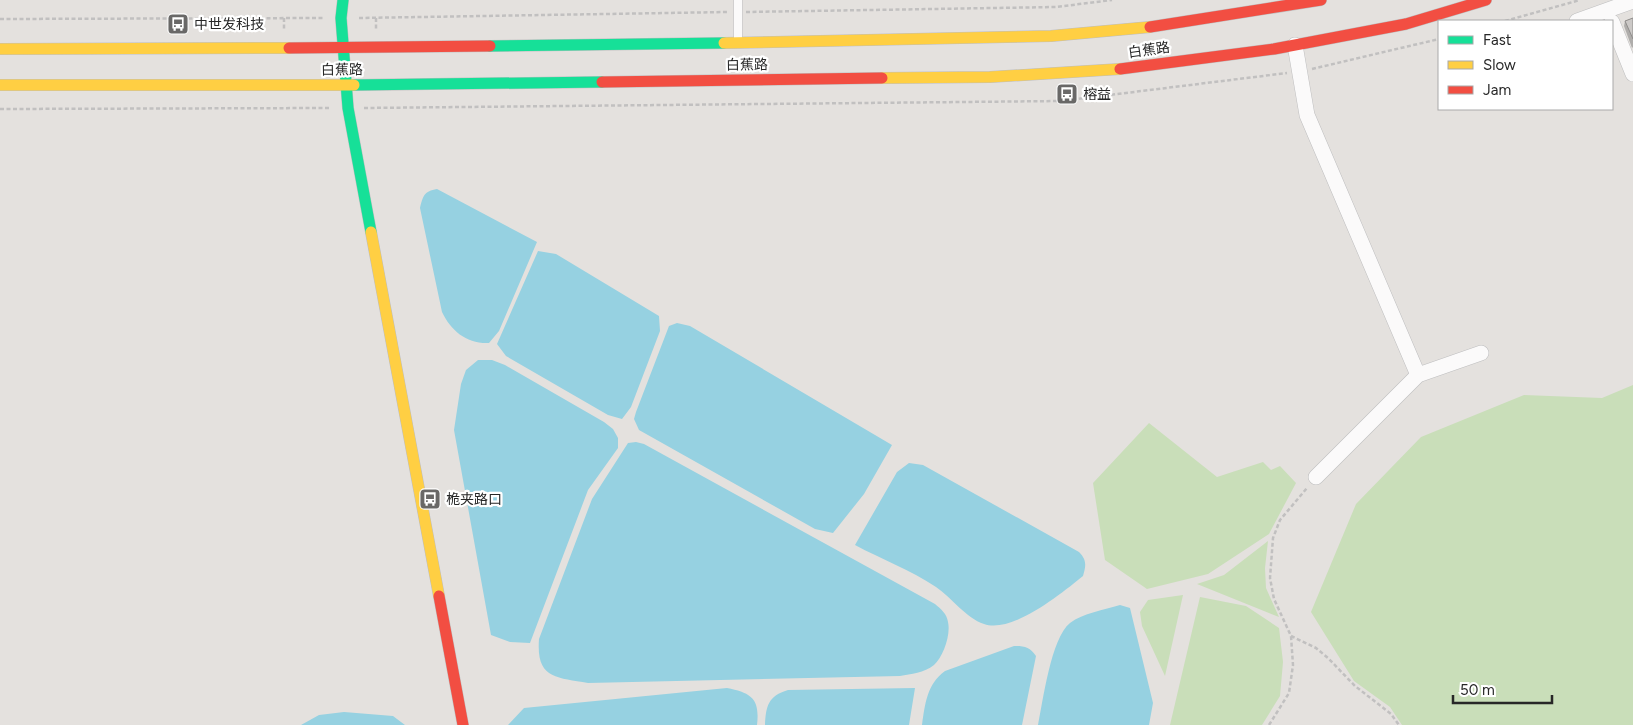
<svg xmlns="http://www.w3.org/2000/svg" width="1633" height="725" font-family="Figtree,'Noto Sans SC',sans-serif">
  <style>
    .green { fill: #c9deb9 }
    .water { fill: #96d1e1 }
    .lines { fill: none; stroke-linecap: round; stroke-linejoin: round }
    .lane-casing { stroke: #bebebf; stroke-width: 9 }
    .street-casing { stroke: #bebebf; stroke-width: 16 }
    .fast-casing { stroke: #bebebf; stroke-width: 12 }
    .slow-casing { stroke: #bebebf; stroke-width: 12 }
    .jam-casing { stroke: #bebebf; stroke-width: 12 }
    .path { stroke: #c1c0c0; stroke-width: 2.5; stroke-dasharray: 4 2.5; stroke-linecap: butt }
    .lane { stroke: #fbfafa; stroke-width: 8 }
    .street { stroke: #fbfafa; stroke-width: 15 }
    .fast { stroke: #16e098; stroke-width: 11 }
    .slow { stroke: #ffcf43; stroke-width: 11 }
    .jam { stroke: #f24e42; stroke-width: 11 }
    .wall { fill: #afadab }
    .building { fill: #ccc9c7; stroke: #8f8d8b }
    .labels { text-anchor: middle; dominant-baseline: central; stroke-width: 4.5; stroke-linejoin: round; paint-order: stroke }
    .poi-label { font-size: 14px; fill: #272727; stroke: #fff; text-anchor: start }
    .street-label { font-size: 14px; fill: #272727; stroke: #fff }
  </style>
  <rect width="100%" height="100%" fill="#e4e1de"/>
  <!-- green -->
  <path class="green" d="M1633,385V725H1402L1390,707L1354,681L1311,612L1356,504L1421,437L1524,395L1602,398Z
    M1149,423L1217,477L1263,462L1271,470L1280,466L1296,483L1269,534L1208,574L1147,589L1105,560L1093,483Z
    M1268,541L1265,568L1266,588L1279,617L1197,584L1224,575Z
    M1183,595L1165,676L1142,626L1140,612L1148,600Z
    M1200,597L1246,606L1279,628L1283,662L1280,696L1262,725H1170Z"/>
  <!-- water -->
  <path class="water" d="M437,189L537,242L499,331L489,343C467,344 451,331 442,312L420,208C423,196 424,191 437,189Z
    M538,251L556,254L659,316L660,331L631,407L622,419L608,415L506,356L497,344Z
    M677,323L690,326L892,445L864,494L833,533L815,529L639,430L634,419L636,412L669,326Z
    M478,360H492L505,365L604,422L613,429L618,438V448L588,490L530,643L510,642L491,635L454,430L461,384L466,370Z
    M636,442L644,444L935,604C941,609 947,614 948,622C951,635 943,657 934,665C924,673 911,674 900,676L588,683C556,677 536,679 539,639L592,499L628,443Z
    M909,463L923,465L1079,552C1087,560 1086,566 1083,576C1062,593 1012,634 984,624C966,618 952,598 936,587C911,570 881,559 855,545L897,472Z
    M1120,605L1130,608L1153,703L1149,725H1038C1043,701 1051,638 1070,623C1083,613 1104,610 1120,605Z
    M1014,646C1025,646 1030,647 1036,656L1022,725H922C925,704 927,684 945,671Z
    M727,688C752,693 760,699 757,725H508L524,708Z
    M915,688L909,725H765C766,706 768,696 788,690Z
    M344,712L393,716L405,725H301L319,715Z"/>
  <g class="lines">
    <!-- lane casing -->
    <g class="lane-casing">
      <path id="lane" d="M738,39V0"/>
    </g>
    <!-- street casing -->
    <g class="street-casing">
      <path id="street" d="M1577,21L1633,1
        M1612,22L1633,74
        M1295,45L1307,115L1418,375
        M1316,477L1418,375L1481,353"/>
    </g>
    <!-- fast casing -->
    <g class="fast-casing">
      <path id="fast" d="M343,0L341,18L348,108L371,232
        M490,46L724,43
        M354,85L602,82"/>
    </g>
    <!-- slow casing -->
    <g class="slow-casing">
      <path id="slow" d="M724,43L1051,36L1150,27
        M0,49L289,48
        M882,78L990,77L1120,69
        M0,85H354
        M371,232L439,596"/>
    </g>
    <!-- jam casing -->
    <g class="jam-casing">
      <path id="jam" d="M1150,27L1321,0
        M289,48L490,46
        M1120,69L1274,49L1406,24L1486,0
        M602,82L882,78
        M439,596L463,725"/>
    </g>
    <!-- path -->
    <path class="path" d="M746,12L1056,7L1112,0
      M284,18V29
      M359,18L728,12
      M376,18V29
      M0,19L323,18
      M1505,21L1580,0
      M1312,69L1439,39
      M364,108L1061,101L1287,73
      M0,109L331,108
      M1291,636L1316,648L1328,658L1355,686L1391,714L1399,725
      M1269,725L1289,693L1293,665L1291,636L1274,599L1270,578L1273,538L1280,520L1307,488"/>
    <!-- lane -->
    <use href="#lane" class="lane"/>
    <!-- street -->
    <use href="#street" class="street"/>
    <!-- fast -->
    <use href="#fast" class="fast"/>
    <!-- slow -->
    <use href="#slow" class="slow"/>
    <!-- jam -->
    <use href="#jam" class="jam"/>
  </g>
  <!-- wall -->
  <path class="wall" d="M1633,18V47L1632,48L1624,26L1625,21Z"/>
  <!-- building -->
  <path class="building" d="M1633,18V39L1625,21Z"/>
  <!-- icons -->
  <defs>
    <g id="bus-square" transform="scale(1.125)"><rect x="-9" y="-9" width="18" height="18" rx="4" fill="#696867" stroke="#fff"/><path d="M-5-6H5V4H4V6H2V4H-2V6H-4V4H-5ZM-3.5-4V0h7V-4ZM-3.5 1.2v1.5H-2V1.2ZM2 1.2v1.5H3.5V1.2Z" fill="#fff"/></g>
  </defs>
  <g fill-rule="evenodd">
    <use href="#bus-square" x="178" y="24"/>
    <use href="#bus-square" x="1067" y="94"/>
    <use href="#bus-square" x="430" y="499"/>
  </g>
  <g class="labels">
    <!-- poi labels -->
    <g class="poi-label">
      <text x="194" y="24">中世发科技</text>
      <text x="1083" y="94">榕益</text>
      <text x="446" y="499">桅夹路口</text>
    </g>
    <!-- street labels -->
    <g class="street-label">
      <text transform="translate(1149 50) rotate(-8)">白蕉路</text>
      <text transform="translate(747 65) rotate(-1)">白蕉路</text>
      <text transform="translate(342 70) rotate(-1)">白蕉路</text>
    </g>
  </g>
  <!-- legend -->
  <rect x="1438" y="20" width="175" height="90" fill="#ffffff" stroke="#a9a9a9"/>
  <rect x="1448" y="36" width="25" height="8" fill="#16e098" stroke="#a9a9a9"/>
  <text x="1483" y="45" font-size="15" fill="#272727">Fast</text>
  <rect x="1448" y="61" width="25" height="8" fill="#ffcf43" stroke="#a9a9a9"/>
  <text x="1483" y="70" font-size="15" fill="#272727">Slow</text>
  <rect x="1448" y="86" width="25" height="8" fill="#f24e42" stroke="#a9a9a9"/>
  <text x="1483" y="95" font-size="15" fill="#272727">Jam</text>
  <!-- scale -->
  <path d="M1453 695v8h99v-8" fill="none" stroke="#272727" stroke-width="2.5"/>
  <text x="1460" y="695" font-size="15" fill="#272727" stroke="#ffffff" stroke-width="4" paint-order="stroke">50 m</text>
</svg>
